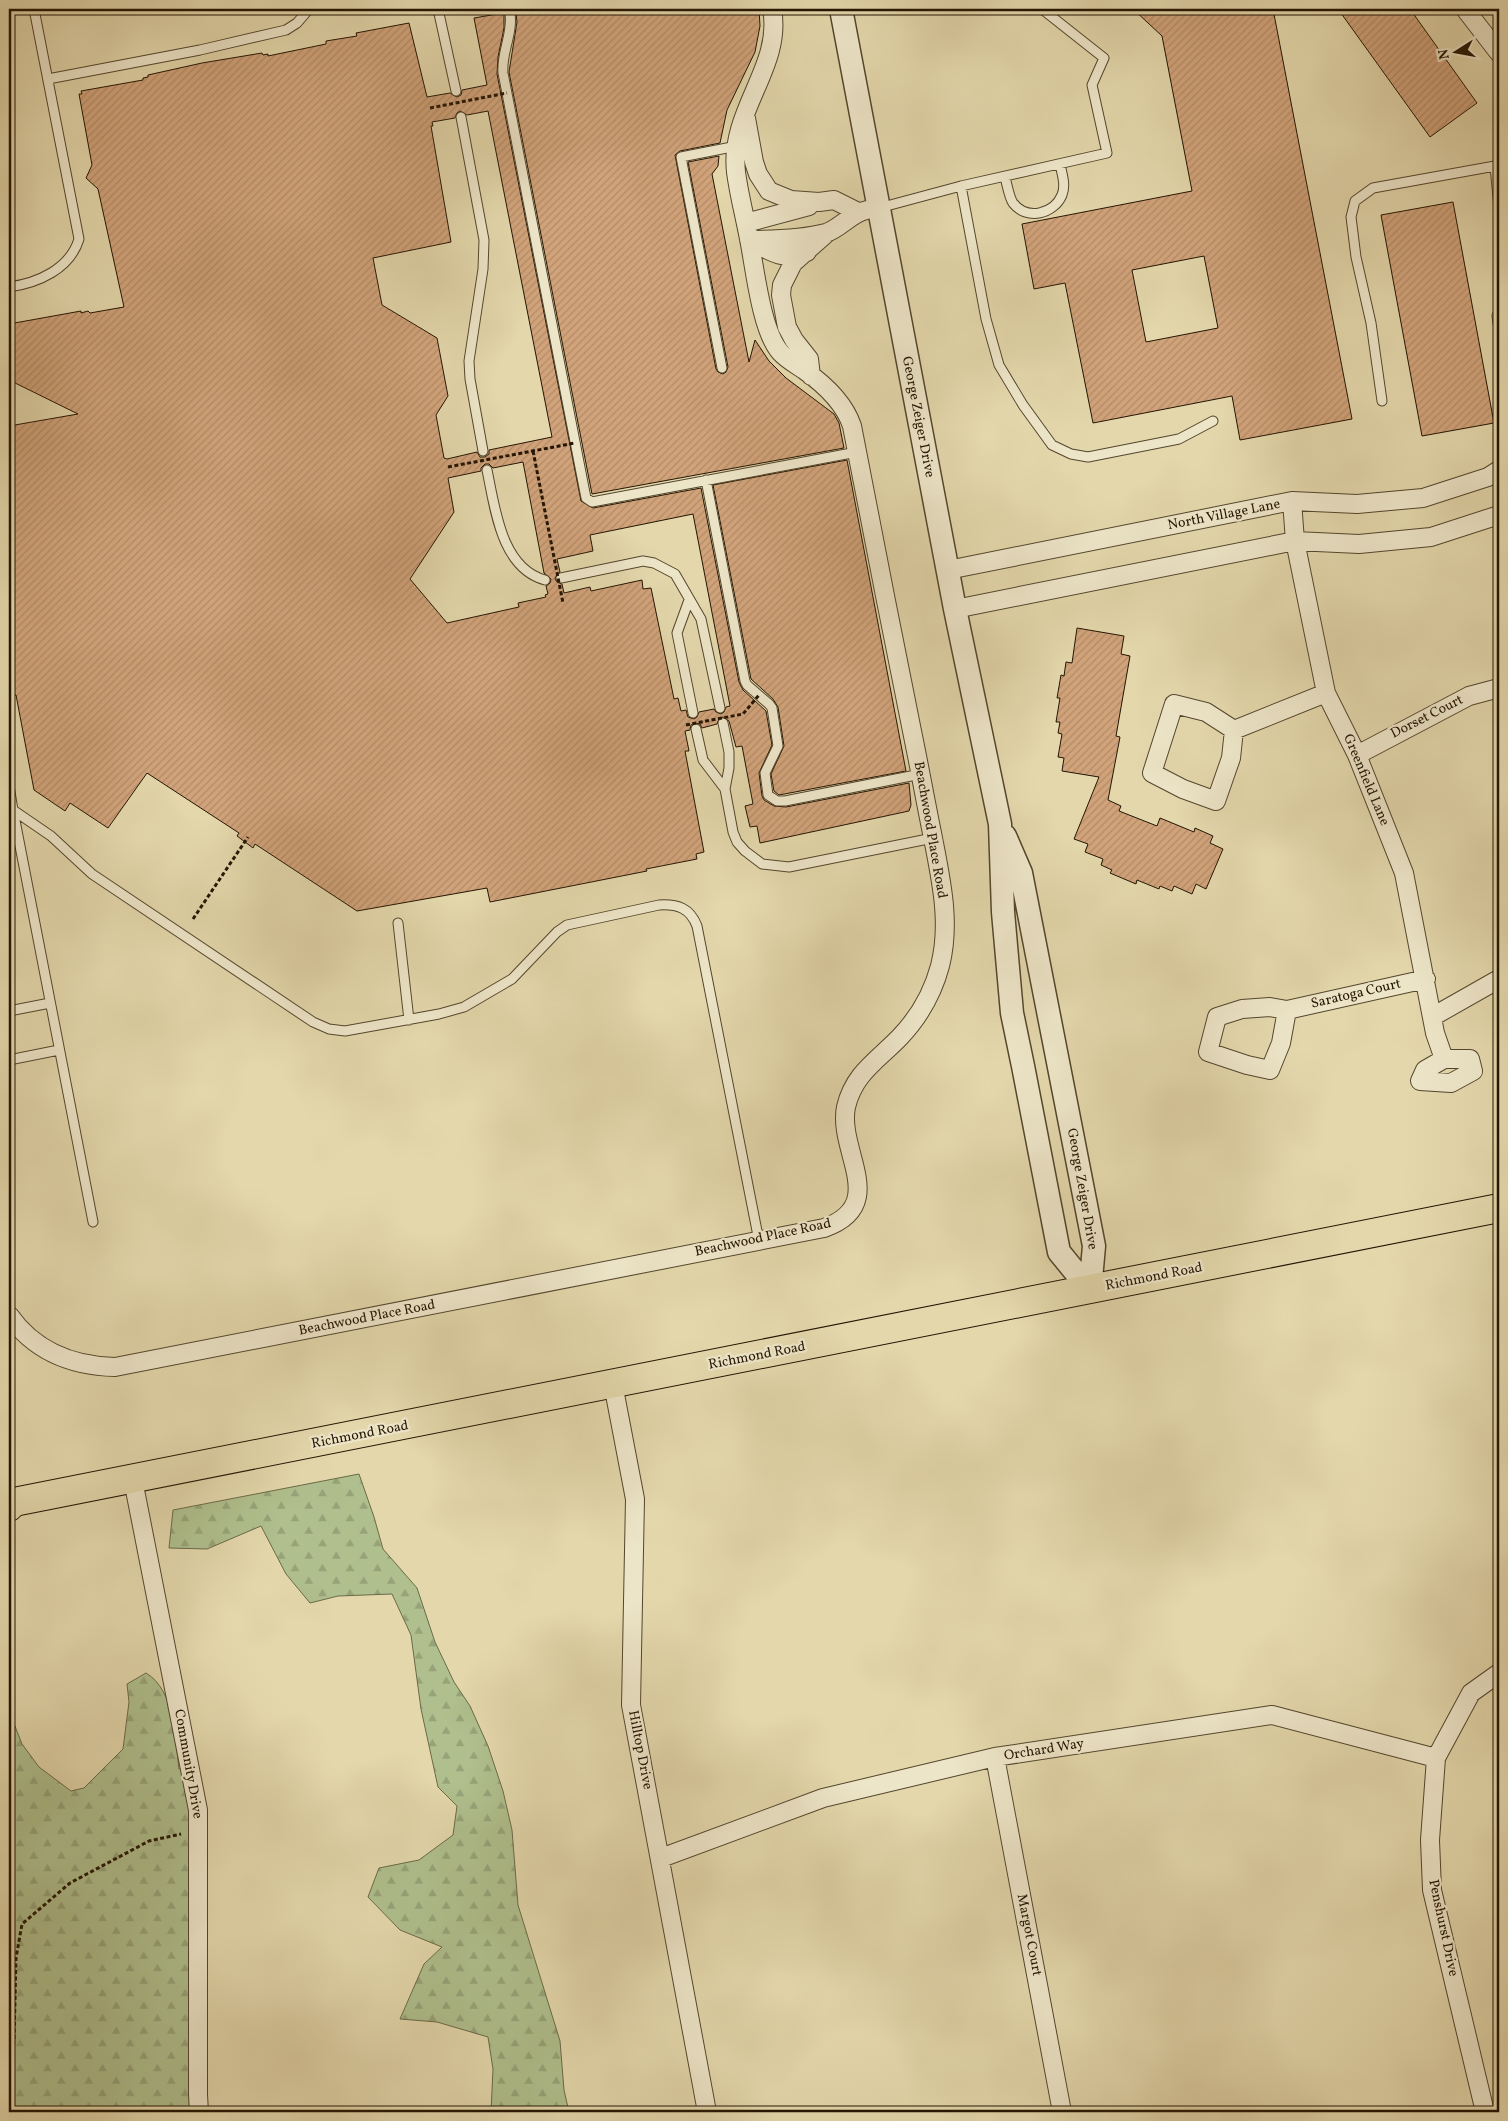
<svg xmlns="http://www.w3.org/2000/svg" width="1508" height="2121" font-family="Vollkorn,serif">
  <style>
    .forest { fill: url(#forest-firs); stroke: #6a6a48 }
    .building { fill: url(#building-hatch); stroke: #241503; fill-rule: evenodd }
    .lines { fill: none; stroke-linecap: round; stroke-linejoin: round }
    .service-casing { stroke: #54462d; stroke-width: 11 }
    .minor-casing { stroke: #54462d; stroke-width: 20 }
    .tertiary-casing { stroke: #54462d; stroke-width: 25 }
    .primary-casing { stroke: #241503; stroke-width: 30 }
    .path { stroke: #241503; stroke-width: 3; stroke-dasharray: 4 2.5; stroke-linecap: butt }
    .service { stroke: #ede5c8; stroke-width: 9 }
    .minor { stroke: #ede5c8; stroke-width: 18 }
    .tertiary { stroke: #ede5c8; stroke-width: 22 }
    .primary { stroke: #e3d7ab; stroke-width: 28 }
    .path-bridge { stroke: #241503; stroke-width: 3; stroke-dasharray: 4 2.5; stroke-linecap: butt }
    .labels { text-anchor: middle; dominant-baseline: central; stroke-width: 4.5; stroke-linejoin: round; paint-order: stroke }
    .street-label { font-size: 14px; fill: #241503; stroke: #ede5c8 }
  </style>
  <defs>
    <pattern id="forest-firs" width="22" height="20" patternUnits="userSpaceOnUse" patternTransform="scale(1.25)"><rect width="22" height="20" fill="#afbf8d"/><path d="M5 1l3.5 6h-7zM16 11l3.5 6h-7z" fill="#96a378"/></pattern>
    <pattern id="building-hatch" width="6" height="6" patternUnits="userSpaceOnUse" patternTransform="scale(1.25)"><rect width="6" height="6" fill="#d1a37a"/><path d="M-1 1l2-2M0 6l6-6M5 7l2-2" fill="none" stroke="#b38b68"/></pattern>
  </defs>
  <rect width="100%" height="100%" fill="#e3d7ab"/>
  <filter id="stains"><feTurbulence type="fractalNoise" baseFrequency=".004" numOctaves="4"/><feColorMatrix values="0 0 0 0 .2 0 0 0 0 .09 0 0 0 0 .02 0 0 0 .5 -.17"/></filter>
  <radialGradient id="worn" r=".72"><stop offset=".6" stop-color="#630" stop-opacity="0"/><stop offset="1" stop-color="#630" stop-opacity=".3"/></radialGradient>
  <!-- forest -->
  <path class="forest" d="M359,1474L374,1517L383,1549L417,1588L435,1642L454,1682L470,1706L488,1746L503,1791L512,1830L518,1905L560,2041L564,2090L569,2112H491L493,2069L488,2037L437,2022L400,2019L424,1964L442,1947L400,1930L368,1897L379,1868L419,1860L453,1835L457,1806L438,1787L421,1709L411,1635L392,1594L338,1596L310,1603L286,1574L261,1526L207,1549L169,1548L173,1510Z
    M146,1673C175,1690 175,1739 179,1769L190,1768L199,2112H9V1711L22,1744L39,1767L71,1791L84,1788L123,1749L129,1702L127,1684Z"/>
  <!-- building -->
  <path class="building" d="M496,9H507L504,14V28L498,57L497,74L581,501L593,508L701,488L739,682L743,690L766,711L772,745L759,773L762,796L764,800L774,806L786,807L909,783L911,805L909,811L760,843L757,826L750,827L745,806L753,804L742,746L736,747L729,721L722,717L719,719L717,724L702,728L700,724L695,723L691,725L690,730L685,731L689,751H685L704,852L696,854L697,859L646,869L647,871L490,902L487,888L357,911L255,844L253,848L237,836L239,833L147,773L108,828L70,803L65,811L34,790L16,695L9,696V426L78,414L9,380V324L81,311V313L88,311L90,313L124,307L98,189L86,178L92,165L79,94H82L81,91L143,80V78L148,77V75L202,63L262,53L263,55L268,54V56L326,44V41L357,36L356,33L409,23L427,97L450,93L457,97L461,95L462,90L487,85L474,18L497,14ZM460,111L467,115L488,111L552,437L489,450V454L485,457H480L477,452L447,459L444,458L436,415L448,396L437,338L382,305L373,258L451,242L431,126H433L432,122L455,118L457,113ZM523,462L544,573L551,579L550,583L546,586L548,594L545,595L546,597L518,603L519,607L447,623L410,579L454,512L448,478L481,471V468L485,464H489L493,468ZM693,514L730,706L726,707L724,712L721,714L716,712L714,709L699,712L697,717L694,719L688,717L686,710L681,711L678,698L674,699L651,588L643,589L642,580L591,591L590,587L564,593L562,584L557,582L555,579L557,574L560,572L557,559L593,551L590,535Z
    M513,9H759L760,26L755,52L727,110L720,143L680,151L675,155L716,369L718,372L723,374L726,372L728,367L688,162L719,156L718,166L712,174L749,362L755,340L769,361L786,378L834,414L839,423L844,448L592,494L509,72L517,22L516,13Z
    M1133,9H1273L1352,419L1240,440L1232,396L1093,423L1065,283L1034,289L1022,224L1192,191L1162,36ZM1204,256L1218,328L1146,342L1132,270Z
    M1338,9H1410L1477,103L1430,137Z
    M1453,202L1494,423L1422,436L1381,215Z
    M847,460L906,771L779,795L774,791L771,774L784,746L778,707L773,699L751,679L713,485Z
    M1077,628L1124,636L1121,654L1130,656L1116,736L1120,737L1108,800L1121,806L1119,811L1157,826L1160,818L1194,832L1195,828L1213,836L1210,843L1223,849L1206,889L1196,884L1192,894L1174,886L1172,891L1160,886L1159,889L1137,880L1136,884L1110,873L1112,870L1101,865L1103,859L1085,852L1088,844L1074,839L1099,777L1062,771L1064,758L1058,757L1062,734L1058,733L1060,722H1056L1060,698H1057L1061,675L1064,676L1066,662L1072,663Z"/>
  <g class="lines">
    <!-- service casing -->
    <g class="service-casing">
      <path id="service" d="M438,9L456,91
        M510,14C513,34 501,53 503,73L586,498L592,502L857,452
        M48,79L200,50L286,30L297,23L309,9
        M461,117L484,240L483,269L469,361L470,379L483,451
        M1005,177C1007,184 1009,197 1013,203C1027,221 1054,214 1062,195C1066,185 1062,174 1060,164
        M961,186L986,319L999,365L1023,405L1052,445L1071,454L1088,457L1179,439L1213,421
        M879,208L961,186L1107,153L1092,85L1104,58L1042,9
        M9,287C38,283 70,269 79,239L34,9
        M1499,311L1497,316L1499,330
        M722,368L681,157L737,146
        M1382,401L1371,323L1356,257L1351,217L1355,201L1373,188L1495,166L1499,208
        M487,470C495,508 501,568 545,580
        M706,480L745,681L747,685L769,704L772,708L778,746L765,773L768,795L777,801H785L921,774
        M561,578L643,561L654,563L675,574L701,619L720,708
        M689,600L677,633L693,713
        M723,723L729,752V768L725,789L733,832L737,842L745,851L762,864L789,867L933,838
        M696,729L703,760L725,789
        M9,786L13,810
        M398,923L409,1020
        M9,1011L50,1003
        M9,1060L59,1050
        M93,1222L13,810L51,836L92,874L313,1022L329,1029L345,1031L439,1014L464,1007L512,979L557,932L567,925L659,905C678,904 690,908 697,926L759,1241"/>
    </g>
    <!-- minor casing -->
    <g class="minor-casing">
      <path id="minor" d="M1465,9L1499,53
        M746,118L754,162L758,174L769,191L791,200L819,202L834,200L858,212
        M746,223L809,206
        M749,240C773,240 803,239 826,233C841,228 851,213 867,210
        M754,243C776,254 782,260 807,252
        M811,376L809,359L794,340L787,327L781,295L782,285L793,263L828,232
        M1292,501L1295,541L1326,693L1357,755L1404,873L1435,1033L1444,1059
        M948,570L1292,501L1357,504L1423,498L1488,477L1499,470
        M955,609L1295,541L1359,544L1431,537L1499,515
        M1174,704L1206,712L1234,730L1231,758L1216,801L1183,789L1152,773Z
        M1234,730L1326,693
        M1357,755L1469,696L1499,688
        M1270,1007L1287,1010L1281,1043L1270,1070L1247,1065L1208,1052L1217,1017L1242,1009Z
        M1287,1010L1426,979
        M1432,1017L1499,979
        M1444,1059H1470L1473,1071L1451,1083L1420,1081L1425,1070Z
        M9,1315C35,1352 72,1366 115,1367L824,1228C890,1205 837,1151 846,1107C854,1073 878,1060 900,1037C919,1017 933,992 940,966C951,923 941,880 933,838C926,804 920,770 913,736C892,633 872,529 852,426C844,402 824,384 804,370C795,364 786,359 780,352C761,330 755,268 749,239C745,217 739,195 736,172C729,110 783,67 772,9
        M613,1384L635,1499L631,1705L707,2112
        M133,1480L198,1810V2095L199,2112
        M995,1757L1062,2112
        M661,1858L823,1798L995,1757L1272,1715L1436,1758
        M1485,2112L1432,1890L1430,1840L1436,1758L1471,1693L1499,1673"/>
    </g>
    <!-- tertiary casing -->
    <g class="tertiary-casing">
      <path id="tertiary" d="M841,9L955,609L1000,824L1003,912L1012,1013L1023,1066L1059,1252L1090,1290
        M1005,836L1021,873L1094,1246L1090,1290"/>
    </g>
    <!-- primary casing -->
    <g class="primary-casing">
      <path id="primary" d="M9,1507L14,1502L1499,1208"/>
    </g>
    <!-- path -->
    <path class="path" d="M193,919L248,837
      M9,2071L14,2041L16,1958L22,1924L70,1883L149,1841L181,1834"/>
    <!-- service -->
    <use href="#service" class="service"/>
    <!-- minor -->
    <use href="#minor" class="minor"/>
    <!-- tertiary -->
    <use href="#tertiary" class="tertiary"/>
    <!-- primary -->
    <use href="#primary" class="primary"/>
    <!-- path-bridge -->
    <path class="path-bridge" d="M430,108L507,93
      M533,451L563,603
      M448,467L575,443
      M686,725L743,714L759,695"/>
  </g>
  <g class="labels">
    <!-- street labels -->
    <g class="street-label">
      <text transform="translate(918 417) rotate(79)">George Zeiger Drive</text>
      <text transform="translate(1224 515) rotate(-11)">North Village Lane</text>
      <text transform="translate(1427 717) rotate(-27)">Dorset Court</text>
      <text transform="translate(1366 780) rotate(67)">Greenfield Lane</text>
      <text transform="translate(930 830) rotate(80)">Beachwood Place Road</text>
      <text transform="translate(1356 994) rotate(-13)">Saratoga Court</text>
      <text transform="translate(1082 1189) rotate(80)">George Zeiger Drive</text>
      <text transform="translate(763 1238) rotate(-12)">Beachwood Place Road</text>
      <text transform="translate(1154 1277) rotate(-11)">Richmond Road</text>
      <text transform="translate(367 1318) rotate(-11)">Beachwood Place Road</text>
      <text transform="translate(757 1356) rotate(-11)">Richmond Road</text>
      <text transform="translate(360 1435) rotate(-11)">Richmond Road</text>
      <text transform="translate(640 1750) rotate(79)">Hilltop Drive</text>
      <text transform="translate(1044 1750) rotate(-9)">Orchard Way</text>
      <text transform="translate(188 1764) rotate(80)">Community Drive</text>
      <text transform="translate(1443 1928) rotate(78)">Penshurst Drive</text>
      <text transform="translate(1029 1935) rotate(79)">Margot Court</text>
    </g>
  </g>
  <!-- margin -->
  <rect width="1508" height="2121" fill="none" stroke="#e3d7ab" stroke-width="30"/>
  <rect x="10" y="10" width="1488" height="2101" fill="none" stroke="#241503" stroke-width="2.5"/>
  <rect x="15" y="15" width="1478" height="2091" fill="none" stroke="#241503"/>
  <!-- north arrow -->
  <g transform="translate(1456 52) rotate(259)" stroke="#ede5c8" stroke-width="4" paint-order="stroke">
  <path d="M0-4L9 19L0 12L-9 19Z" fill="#241503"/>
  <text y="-8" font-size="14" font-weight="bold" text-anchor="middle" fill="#241503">N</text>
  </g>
  <rect width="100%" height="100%" filter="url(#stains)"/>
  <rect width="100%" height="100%" fill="url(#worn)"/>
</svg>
